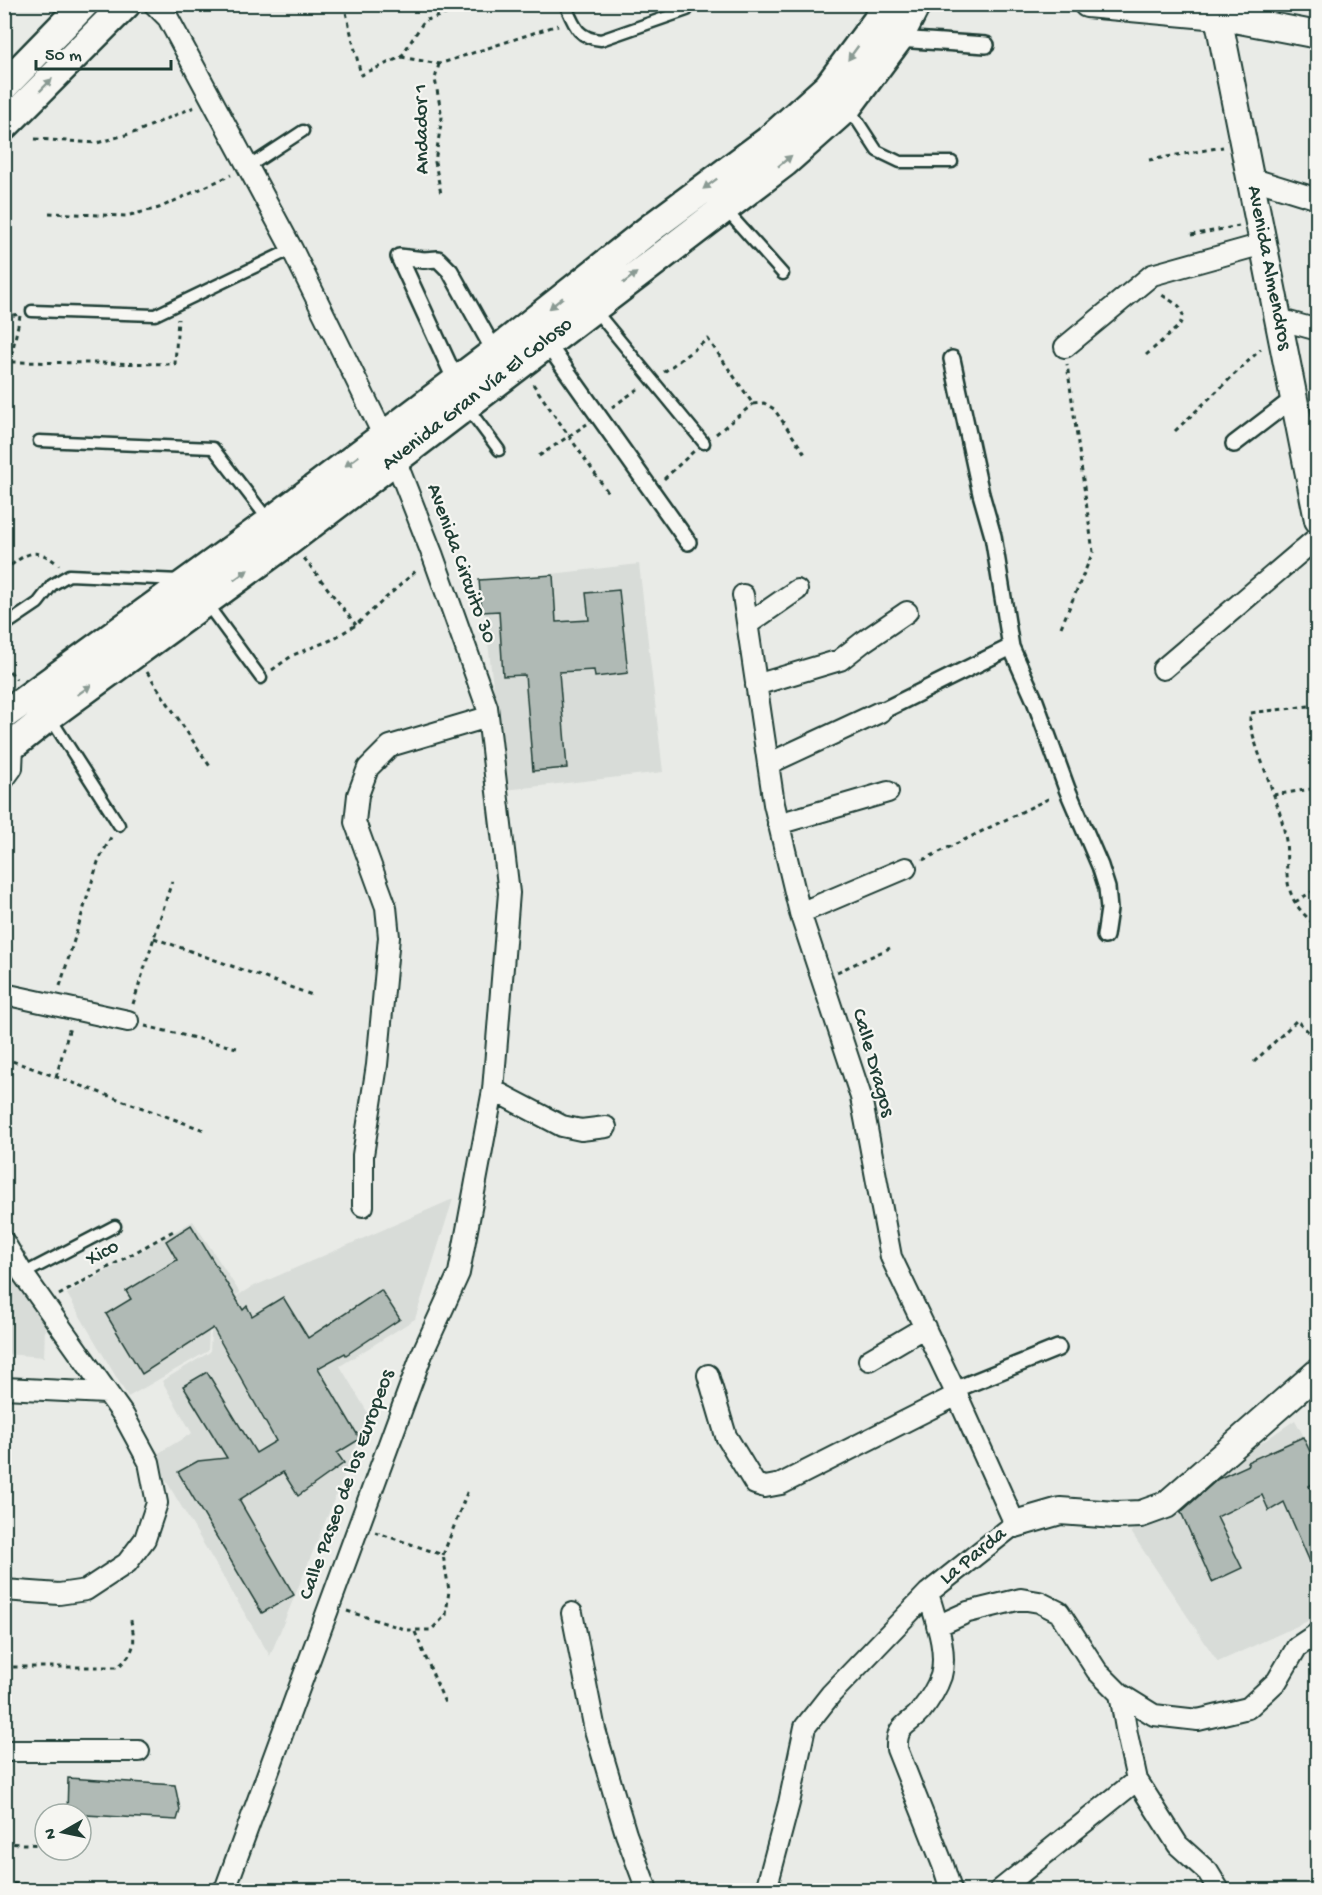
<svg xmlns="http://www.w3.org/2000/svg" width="1322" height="1895" font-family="'Gochi Hand',sans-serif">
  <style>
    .built { fill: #d8dcd8 }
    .building { fill: #b0bab5; stroke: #1f3d34; stroke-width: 1.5 }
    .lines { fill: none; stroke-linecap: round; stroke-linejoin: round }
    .service-casing { stroke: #1f3d34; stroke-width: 15 }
    .pedestrian-casing { stroke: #1f3d34; stroke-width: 20 }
    .minor-casing { stroke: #1f3d34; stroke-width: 24 }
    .tertiary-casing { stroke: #1f3d34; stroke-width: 30 }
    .secondary-casing { stroke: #1f3d34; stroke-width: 33 }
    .path { stroke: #1f3d34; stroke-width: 3; stroke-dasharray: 4.5 4.5; stroke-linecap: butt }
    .service { stroke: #f6f6f2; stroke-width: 10 }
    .pedestrian { stroke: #f6f6f2; stroke-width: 15 }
    .minor { stroke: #f6f6f2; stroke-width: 20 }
    .tertiary { stroke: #f6f6f2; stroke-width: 26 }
    .secondary { stroke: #f6f6f2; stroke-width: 28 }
    .oneway { fill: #8a9a93 }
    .labels { text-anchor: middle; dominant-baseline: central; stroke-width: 4.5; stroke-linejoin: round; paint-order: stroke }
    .street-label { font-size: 21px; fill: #1f3d34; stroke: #f6f6f2 }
  </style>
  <rect width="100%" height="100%" fill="#e9ebe7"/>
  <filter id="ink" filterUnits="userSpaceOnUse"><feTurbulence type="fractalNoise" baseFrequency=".0167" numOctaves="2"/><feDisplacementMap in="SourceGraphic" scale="12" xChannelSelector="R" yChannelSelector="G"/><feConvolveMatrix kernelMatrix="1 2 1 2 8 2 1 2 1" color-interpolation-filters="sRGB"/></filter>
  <g filter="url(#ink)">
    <!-- built -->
    <path class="built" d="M639,564L663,772L505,790L481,582Z
      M453,1199L415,1319L340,1366L369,1415L270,1656L152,1457L192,1433L162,1381L210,1352L212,1311L250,1288Z
      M193,1221L240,1293L210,1311L208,1351L128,1397L67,1294Z
      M4,1260L45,1326L44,1357L5,1354Z
      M1295,1420L1317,1461V1617L1218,1662L1131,1532Z"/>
    <!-- building -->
    <path class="building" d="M553,575L556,622L589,620L586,593L619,590L628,673L595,677L594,670L559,672L567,768L533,771L525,675L503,676L499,611L482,612L479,580Z
      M191,1225L243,1310L247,1306L252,1316L283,1297L308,1338L381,1290L400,1319L346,1355L345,1353L318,1368L360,1439L337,1453L344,1463L298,1496L283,1472L239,1500L294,1595L262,1613L178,1472L198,1461L227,1458L183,1386L207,1372L256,1453L276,1441L213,1328L142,1374L106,1314L131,1299L126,1291L177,1260L166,1241Z
      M1303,1437L1317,1466V1481L1309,1486L1317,1502V1578L1284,1502L1269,1511L1262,1495L1217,1517L1242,1568L1212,1582L1181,1512L1218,1479L1249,1465L1247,1462Z
      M68,1778L175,1785L180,1810L177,1820L67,1814Z"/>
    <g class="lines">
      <!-- service casing -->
      <g class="service-casing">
        <path id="service" d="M565,4C574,25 577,38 601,40L687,10
          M849,108L877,151L900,162H952
          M248,167L303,131
          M725,209L783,274
          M594,309L704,443
          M32,311L155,315L292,249
          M467,407L499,450
          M39,441L213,448L270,522
          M206,603L261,678
          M4,626L38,603L52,585L69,575L180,580
          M49,716L119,825
          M23,1274L115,1226"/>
      </g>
      <!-- pedestrian casing -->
      <g class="pedestrian-casing">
        <path id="pedestrian" d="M898,39L986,45
          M399,257L424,260L438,259L450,271L495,352
          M399,257L456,381
          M546,342L688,542
          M952,359L981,494L993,536L1011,647L1035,701L1067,789L1100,866L1107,888L1109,909L1105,936
          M1234,444L1294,398
          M880,712L1011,647
          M954,1390L1058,1348"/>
      </g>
      <!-- minor casing -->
      <g class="minor-casing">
        <path id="minor" d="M154,4L168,18L292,249L395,459L433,556L487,707L509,893L493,1090L459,1273L422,1354L226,1887L223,1890
          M1250,178L1318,199
          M1278,319L1318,330
          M1065,347L1152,275L1263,244
          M743,595L774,804L800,913L861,1097L891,1257L957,1395L1015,1524L928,1593L831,1694L805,1727L789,1803L766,1890
          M748,624L797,590
          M1163,669L1318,537
          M756,685L840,660L863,642L907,612
          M768,764L880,712
          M4,779L12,768L13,745
          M778,824L888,792
          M800,913L906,868
          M4,994L128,1021
          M493,1090L562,1126L581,1130L606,1127
          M363,1206V1155L377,1065L389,937L386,907L355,822L358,795L368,768L390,746L488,717
          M4,1242L23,1274L124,1416L149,1462L157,1503L145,1539L127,1563L86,1590L59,1594L4,1590
          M869,1360L925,1327
          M708,1375L726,1436L755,1484L765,1487L781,1484L957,1395
          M4,1388L106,1393
          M928,1593C935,1618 948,1650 941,1676C937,1688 928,1702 920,1712C907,1727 896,1724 897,1749L943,1865L951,1890
          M572,1613L595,1730L626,1834L647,1890
          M937,1626L968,1612L1021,1599L1039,1602L1059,1612L1097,1671L1120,1694L1154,1715L1198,1720L1248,1708L1277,1681L1297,1647L1318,1633
          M1120,1694L1127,1734L1137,1780L1178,1845L1208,1872L1219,1890
          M4,1751H139
          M1000,1890L1137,1780"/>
      </g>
      <!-- tertiary casing -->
      <g class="tertiary-casing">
        <path id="tertiary" d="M1087,4L1218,16L1318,35
          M1218,16L1318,520
          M1015,1524L1060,1511L1116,1515L1141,1514L1166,1505L1318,1372"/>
      </g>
      <!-- secondary casing -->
      <g class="secondary-casing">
        <path id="secondary" d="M4,86L84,4
          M4,126L126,4
          M4,715L270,522L495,352L651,228L768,141L828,87L877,21L885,4
          M4,752L49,716L290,540L785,162L848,106L898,39L916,4"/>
      </g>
      <!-- path -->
      <path class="path" d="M344,4L361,75L401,57L439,64L558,25
        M401,57L424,21L476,4
        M439,64L435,79L442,117L435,162L441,194
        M35,139L97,143L136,132L194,107
        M1149,160L1223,147
        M49,213L126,216L159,208L231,175
        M1191,235L1239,226
        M4,317L20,314
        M1146,355L1180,325L1183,315L1179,306L1159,293
        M12,362L175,364L178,319
        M664,372L708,339L753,404
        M533,384L609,494
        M4,390L20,316
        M753,404L764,403L774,409L805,454
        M612,407L641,387
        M1175,431L1261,349
        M716,434L753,404
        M539,456L587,424
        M664,479L694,451
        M304,558L356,625
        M4,571C26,553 35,545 59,565
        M1061,627L1093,552L1067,364
        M4,664L16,679
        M272,670L293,655L331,640L356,625L418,569
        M147,672L211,768
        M1318,705L1250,713V723C1259,763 1280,800 1286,841C1288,860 1284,878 1292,896C1297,909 1308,918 1318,928
        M1273,795L1318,788
        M923,860L1052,797
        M1295,902L1318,888
        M154,938L312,995
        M837,972L890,948
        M60,986L98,862L111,837
        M133,1004L172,881
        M145,1026L237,1048
        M4,1058L204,1130
        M1254,1062L1297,1020L1318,1042
        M56,1077L70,1027
        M59,1295L175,1230
        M375,1532L443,1555
        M443,1555L468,1490
        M347,1611L407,1630H431L446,1615L449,1590L443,1555
        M415,1632L445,1703
        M4,1667H118C138,1649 135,1641 130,1616
        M4,1843L45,1845
        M4,1883L98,1889"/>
      <!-- service -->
      <use href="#service" class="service"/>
      <!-- pedestrian -->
      <use href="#pedestrian" class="pedestrian"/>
      <!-- minor -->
      <use href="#minor" class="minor"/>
      <!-- tertiary -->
      <use href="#tertiary" class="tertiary"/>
      <!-- secondary -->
      <use href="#secondary" class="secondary"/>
    </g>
    <!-- one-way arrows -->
    <defs><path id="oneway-solid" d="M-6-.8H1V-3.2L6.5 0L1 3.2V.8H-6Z" transform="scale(1.5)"/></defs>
    <g class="oneway">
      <use href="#oneway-solid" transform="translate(853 53) rotate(126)"/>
      <use href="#oneway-solid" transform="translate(46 85) rotate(-45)"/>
      <use href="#oneway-solid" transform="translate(785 161) rotate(-39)"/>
      <use href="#oneway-solid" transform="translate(710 184) rotate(143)"/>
      <use href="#oneway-solid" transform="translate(630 278) rotate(-38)"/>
      <use href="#oneway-solid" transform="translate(556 303) rotate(141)"/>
      <use href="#oneway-solid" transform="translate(352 461) rotate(143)"/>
      <use href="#oneway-solid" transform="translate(241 575) rotate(-36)"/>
      <use href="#oneway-solid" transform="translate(84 690) rotate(-36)"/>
    </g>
  </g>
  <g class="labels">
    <!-- street labels -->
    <g class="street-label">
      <text transform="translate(423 129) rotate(-91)">Andador 1</text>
      <text transform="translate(1268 268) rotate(79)">Avenida Almendros</text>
      <text transform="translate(478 395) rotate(-38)">Avenida Gran Vía El Coloso</text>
      <text transform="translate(460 564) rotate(70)">Avenida Circuito 30</text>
      <text transform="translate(872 1063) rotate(74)">Calle Dragos</text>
      <text transform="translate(103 1254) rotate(-29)">Xico</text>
      <text transform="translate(348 1485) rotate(-70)">Calle Paseo de los Europeos</text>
      <text transform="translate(974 1557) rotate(-39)">La Parda</text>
    </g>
  </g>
  <!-- margin -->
  <rect width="1322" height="1895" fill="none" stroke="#f6f6f2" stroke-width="24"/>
  <rect x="12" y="12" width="1298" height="1871" fill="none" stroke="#1f3d34" stroke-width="2" filter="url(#ink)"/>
  <!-- north arrow -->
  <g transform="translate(63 1832) rotate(261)"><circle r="28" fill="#f6f6f2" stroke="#a0aca6" stroke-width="1.5"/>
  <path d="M0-4.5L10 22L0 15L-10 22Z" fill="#1f3d34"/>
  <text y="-9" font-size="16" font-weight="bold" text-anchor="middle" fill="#1f3d34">N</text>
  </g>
  <!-- scale -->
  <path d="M36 60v9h135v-9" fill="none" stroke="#1f3d34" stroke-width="3"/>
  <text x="45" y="60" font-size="18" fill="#1f3d34" stroke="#f6f6f2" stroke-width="4.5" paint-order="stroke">50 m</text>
</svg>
